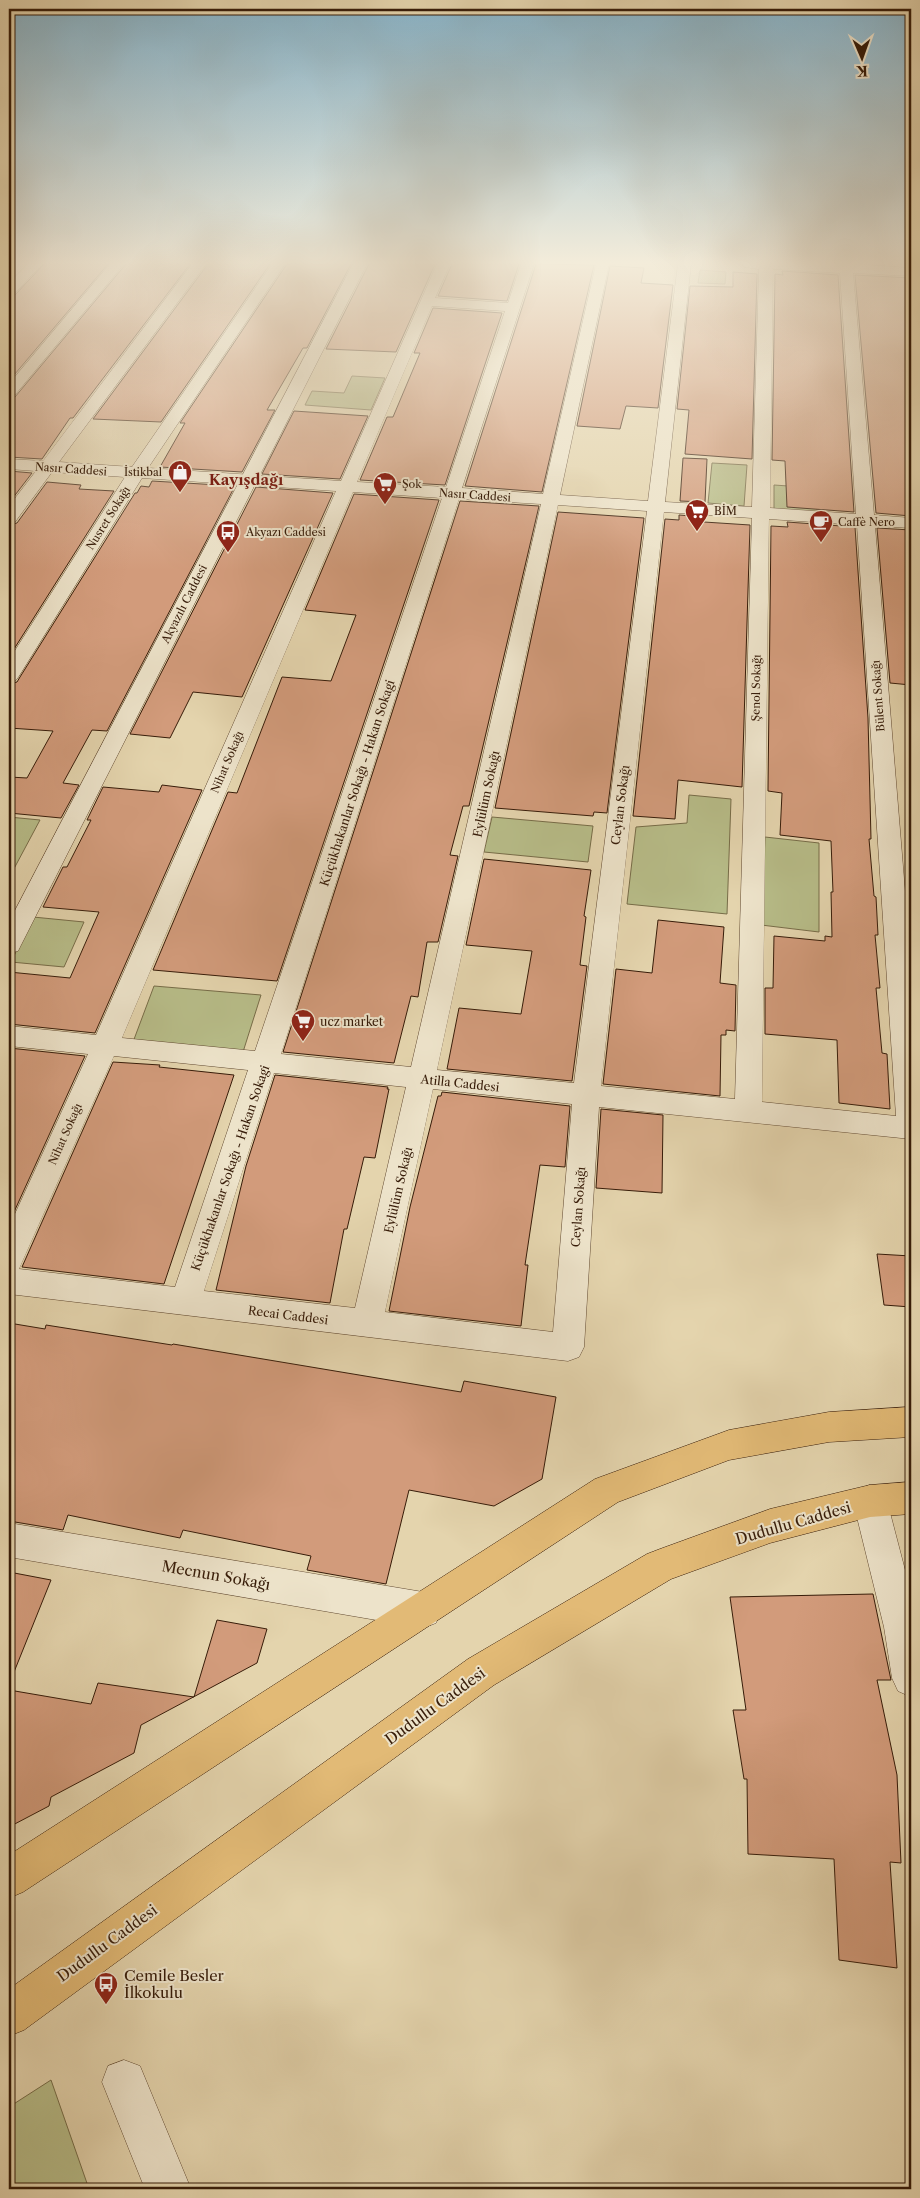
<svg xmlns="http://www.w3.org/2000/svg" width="920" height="2198" font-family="'Libre Caslon Text',serif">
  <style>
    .green { fill: #b7bc88; stroke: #776c48 }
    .building { fill: #d29b7b; stroke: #371c09 }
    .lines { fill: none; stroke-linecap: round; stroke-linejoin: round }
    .minor-casing { stroke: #624a32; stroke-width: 1 }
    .tertiary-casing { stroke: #624a32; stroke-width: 1 }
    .primary-casing { stroke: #371c09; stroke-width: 1 }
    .minor { fill: #ede3ca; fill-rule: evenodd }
    .tertiary { fill: #ede3ca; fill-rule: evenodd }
    .primary { fill: #e2ba76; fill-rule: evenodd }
    .labels { text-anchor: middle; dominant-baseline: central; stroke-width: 4; stroke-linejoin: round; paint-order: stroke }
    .far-street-label { font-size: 11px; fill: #371c09; stroke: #ede3ca }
    .far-poi-label { font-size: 11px; fill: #371c09; stroke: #ede3ca; text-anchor: start }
    .street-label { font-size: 12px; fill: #371c09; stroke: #ede3ca }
    .poi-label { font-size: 12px; fill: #371c09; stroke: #ede3ca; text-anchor: start }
    .far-district-label { font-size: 15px; font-weight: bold; fill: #7a1f14; stroke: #ede3ca }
    .near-street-label { font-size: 15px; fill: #371c09; stroke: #ede3ca }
    .near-poi-label { font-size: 15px; fill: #371c09; stroke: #ede3ca; text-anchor: start }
  </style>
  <rect width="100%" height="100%" fill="#e4d4ad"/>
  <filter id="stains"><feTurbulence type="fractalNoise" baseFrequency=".004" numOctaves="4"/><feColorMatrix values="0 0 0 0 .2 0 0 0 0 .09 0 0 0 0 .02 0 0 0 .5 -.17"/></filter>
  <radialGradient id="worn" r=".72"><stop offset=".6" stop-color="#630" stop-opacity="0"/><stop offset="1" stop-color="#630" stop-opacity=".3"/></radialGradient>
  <!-- green -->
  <path class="green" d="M700,270L726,272L725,284L698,283Z
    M352,376L385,378L371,410L305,405L312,391L344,393Z
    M712,463L747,465L744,506L708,503Z
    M774,485L817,488V512L774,509Z
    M689,795L731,799L727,914L627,904L636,827L687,823Z
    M9,817L40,820L9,878Z
    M492,817L593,826L588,862L484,852Z
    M765,837L819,843V932L761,925Z
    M33,917L84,922L64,967L11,962Z
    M154,986L261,995L243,1052L133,1042Z
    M51,2080L89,2189H9V2107Z"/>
  <!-- building -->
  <path class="building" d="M44,264H108L9,381V298L15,295Z
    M126,264H190L73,418H70L42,459L9,457V400L15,397Z
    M208,264H270L161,422L93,419Z
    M287,264H351L307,348H303L267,410H275L242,472L160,467L185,423H180Z
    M369,264H435L396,352L326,349Z
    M452,264H519L507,301L438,296Z
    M536,264L594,265L542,492L465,486Z
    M610,266L644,268L641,283L673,285L658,408L626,406L620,429L577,426Z
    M782,271L838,275L854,512L787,507L785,461L772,460L775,274L783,275Z
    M733,272L757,274L752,459L685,454L689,410L677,409L690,286L733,287Z
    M855,275L911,278V516L876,513Z
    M433,308L502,313L445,485L360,480L387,417H393L420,353H414Z
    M294,411L368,416L340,479L262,474Z
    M683,458L707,459L705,502L680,501Z
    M9,471L32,473L9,503Z
    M152,481L235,486L107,731L92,730L63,783L79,785L61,818L9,813V777L27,778L53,731L9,728V684L17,682L20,677L135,493H137L141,486L149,487Z
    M47,482L81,485L79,489L114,491L9,657V530L13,524L17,523Z
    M256,487L333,493L242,697L193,692L170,738L130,734Z
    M354,494L439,500L277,981L153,970L228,792L237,793L282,677L331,681L356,615L305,610Z
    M460,501L539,506L469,806H463L450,855L458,856L438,942H427L418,997L411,996L394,1063L283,1052Z
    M558,512L644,518L607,813L594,812L593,816L495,808Z
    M679,515L704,517V522L750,525L742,787L678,780L675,819L633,816L665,519L679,520Z
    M787,522L855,527L868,718L871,839H869L874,896L876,897L878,935H875L880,988H876L882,1053L887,1054L890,1109L839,1103L837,1040L765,1034V988H773L774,936L825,941V936L832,937L831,892H833L831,841L780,835L782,793L768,791V789L771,526L788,527Z
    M877,528L911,530V685L890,683Z
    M162,785L202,790L95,1033L9,1024V972L70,978L99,912L43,907L63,867H67L91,820H87L103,787L159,792Z
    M484,859L591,870L584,916L586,917L580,965L587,966L572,1081L447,1069L459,1008L521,1014L532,951L466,945Z
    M658,920L724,927L720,983L736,985L735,1031L726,1030V1035H721L720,1096L603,1084L616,969L652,973Z
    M9,1048L85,1056L9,1223Z
    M113,1062L160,1065L159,1067L234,1075L164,1284L22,1267Z
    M275,1075L388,1087L387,1089H389L375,1158L364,1157L347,1229H344L330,1303L216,1290L246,1166Z
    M442,1092L570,1106L565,1167L540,1165L525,1265H528L521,1326L389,1311L410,1207L438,1096H441Z
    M601,1109L663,1115L662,1193L596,1188Z
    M877,1254L911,1256V1307L884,1305Z
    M9,1323L45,1329L46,1325L172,1345L173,1344L461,1392L464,1381L556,1397L542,1479L494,1506L409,1490L386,1584L307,1570L311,1556L183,1530L180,1538L68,1515L63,1530L9,1521Z
    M9,1572L51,1580L10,1682H9Z
    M873,1594L891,1680H877L897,1775L901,1863L890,1862L897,1968L839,1960L834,1859L748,1854L747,1779H744L733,1710H746L730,1597Z
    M217,1620L267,1629L257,1663L141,1725L134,1753L51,1797L49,1806L9,1827V1690L91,1704L98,1683L194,1697Z"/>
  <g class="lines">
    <!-- minor casing -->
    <g class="minor-casing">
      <path id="minor" d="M28,264H42L14,294L9,295V283Z
        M110,264H124L14,396L9,398V384Z
        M192,264H206L59,462L132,467L272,264H285L148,468L341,481L437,264H450L435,298L508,303L521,264H534L462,488L543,494L596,264H609L560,495L648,501L678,264H691L665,502L752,507L759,269L744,267L742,264H852L911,268V276L853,273L874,515L911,518V528L875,526L911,964V1139L599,1107L584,1347L579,1357L568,1361L9,1294V1227L88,1054L9,1046V1026L96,1035L336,491L142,478L19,676L16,680L9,682V660L125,477L52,472L15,522L9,523V506L36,471L9,469V459L43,461ZM773,269L840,273L856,514L770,508ZM432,306L505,311L446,487L357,482ZM353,492L442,498L255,1051L122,1038ZM459,499L541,504L411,1067L281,1054ZM558,505L647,511L574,1083L437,1070ZM664,512L752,518L735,1099L601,1086ZM769,519L857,525L896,1116L762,1102ZM114,1056L248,1070L175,1287L19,1269ZM274,1073L406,1087L355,1308L204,1291ZM433,1089L572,1104L553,1332L385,1312Z
        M870,1485L882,1490L887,1501L911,1593V1697L898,1691L892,1678L884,1627L853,1501L858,1490Z
        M9,1523L423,1592L436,1597L441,1610L436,1623L423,1628L9,1557Z
        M124,2060L140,2066L191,2189H145L102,2082L108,2066Z"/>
    </g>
    <!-- tertiary casing -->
    <g class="tertiary-casing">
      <path id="tertiary" d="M353,264H367L21,945L18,951L9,953V922Z"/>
    </g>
    <!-- primary casing -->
    <g class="primary-casing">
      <path id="primary" d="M911,1407V1437L829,1442L729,1460L618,1502L23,1892L9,1898V1855L595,1479L729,1430L829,1412Z
        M911,1482V1514L870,1517L770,1543L671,1579L494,1685L24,2030L9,2036V1989L468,1659L647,1554L660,1549L770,1509L870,1485Z"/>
    </g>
    <!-- minor -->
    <use href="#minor" class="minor"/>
    <!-- tertiary -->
    <use href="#tertiary" class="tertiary"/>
    <!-- primary -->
    <use href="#primary" class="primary"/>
  </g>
  <!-- sky -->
  <linearGradient id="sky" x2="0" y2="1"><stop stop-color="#87b6ce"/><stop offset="0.46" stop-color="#f3ecda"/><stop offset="1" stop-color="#f3ecda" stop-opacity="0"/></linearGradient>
  <rect width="920" height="571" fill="url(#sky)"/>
  <!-- icons -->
  <defs>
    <g id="shop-pin" transform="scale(1.25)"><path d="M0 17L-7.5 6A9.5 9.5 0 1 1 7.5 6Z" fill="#8f2418" stroke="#ede3ca"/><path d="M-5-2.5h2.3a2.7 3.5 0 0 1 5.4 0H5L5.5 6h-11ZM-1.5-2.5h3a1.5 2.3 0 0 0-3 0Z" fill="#fff"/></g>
    <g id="supermarket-pin" transform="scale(1.25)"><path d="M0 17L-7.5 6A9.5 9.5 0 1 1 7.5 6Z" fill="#8f2418" stroke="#ede3ca"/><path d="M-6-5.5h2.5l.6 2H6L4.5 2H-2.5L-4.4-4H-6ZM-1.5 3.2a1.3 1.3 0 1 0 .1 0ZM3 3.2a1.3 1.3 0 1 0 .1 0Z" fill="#fff"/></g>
    <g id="cafe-pin" transform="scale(1.25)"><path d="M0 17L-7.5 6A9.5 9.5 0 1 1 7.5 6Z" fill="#8f2418" stroke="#ede3ca"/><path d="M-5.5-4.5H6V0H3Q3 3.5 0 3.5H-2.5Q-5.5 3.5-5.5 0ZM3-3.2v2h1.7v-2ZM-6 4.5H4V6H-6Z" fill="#fff"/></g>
    <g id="bus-pin" transform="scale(1.25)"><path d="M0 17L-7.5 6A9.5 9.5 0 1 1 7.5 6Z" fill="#8f2418" stroke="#ede3ca"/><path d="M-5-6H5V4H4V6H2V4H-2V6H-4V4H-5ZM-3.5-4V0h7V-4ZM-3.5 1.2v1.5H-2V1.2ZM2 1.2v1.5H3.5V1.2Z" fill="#fff"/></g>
  </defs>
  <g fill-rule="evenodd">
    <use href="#shop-pin" x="180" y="472"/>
    <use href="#supermarket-pin" x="385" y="484"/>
    <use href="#supermarket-pin" x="697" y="511"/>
    <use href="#cafe-pin" x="821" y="522"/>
    <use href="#bus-pin" x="228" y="532"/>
    <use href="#supermarket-pin" x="303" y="1021"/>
    <use href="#bus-pin" x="106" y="1984"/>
  </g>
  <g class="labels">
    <!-- far-street labels -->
    <g class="far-street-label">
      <text transform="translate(71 469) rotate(4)">Nasır Caddesi</text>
      <text transform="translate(475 495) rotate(4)">Nasır Caddesi</text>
      <text transform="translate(108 518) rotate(-58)">Nusret Sokağı</text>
      <text transform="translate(184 604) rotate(-63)">Akyazılı Caddesi</text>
      <text transform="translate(756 688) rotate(-89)">Şenol Sokağı</text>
      <text transform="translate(878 696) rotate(-94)">Bülent Sokağı</text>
      <text transform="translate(227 762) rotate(-67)">Nihat Sokağı</text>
      <text transform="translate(65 1134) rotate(-66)">Nihat Sokağı</text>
    </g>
    <!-- far-poi labels -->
    <g class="far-poi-label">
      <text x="162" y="472" text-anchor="end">İstikbal</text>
      <text x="402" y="484">Şok</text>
      <text x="714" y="511">BİM</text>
      <text x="838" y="522">Caffè Nero</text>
      <text x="246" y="532">Akyazı Caddesi</text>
    </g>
    <!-- street labels -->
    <g class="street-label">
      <text transform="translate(357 783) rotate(-72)">Küçükhakanlar Sokağı - Hakan Sokagi</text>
      <text transform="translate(486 794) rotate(-78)">Eylülüm Sokağı</text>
      <text transform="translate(620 805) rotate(-83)">Ceylan Sokağı</text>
      <text transform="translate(460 1083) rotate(6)">Atilla Caddesi</text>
      <text transform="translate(230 1168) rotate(-71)">Küçükhakanlar Sokağı - Hakan Sokagi</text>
      <text transform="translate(398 1190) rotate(-77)">Eylülüm Sokağı</text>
      <text transform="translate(578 1207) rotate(-86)">Ceylan Sokağı</text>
      <text transform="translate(288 1315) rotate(7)">Recai Caddesi</text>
    </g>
    <!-- poi labels -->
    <g class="poi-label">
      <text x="320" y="1021">ucz market</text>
    </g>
    <!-- far-district labels -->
    <g class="far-district-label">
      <text x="246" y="479">Kayışdağı</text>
    </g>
    <!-- near-street labels -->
    <g class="near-street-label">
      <text transform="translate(793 1523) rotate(-16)">Dudullu Caddesi</text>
      <text transform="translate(216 1575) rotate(10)">Mecnun Sokağı</text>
      <text transform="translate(435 1706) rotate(-36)">Dudullu Caddesi</text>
      <text transform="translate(107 1943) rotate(-36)">Dudullu Caddesi</text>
    </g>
    <!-- near-poi labels -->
    <g class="near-poi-label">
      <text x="124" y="1975">Cemile Besler<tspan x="124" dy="17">İlkokulu</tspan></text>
    </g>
  </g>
  <!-- margin -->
  <rect width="920" height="2198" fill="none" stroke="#e4d4ad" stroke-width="30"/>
  <rect x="10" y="10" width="900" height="2178" fill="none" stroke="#371c09" stroke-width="2.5"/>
  <rect x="15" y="15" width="890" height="2168" fill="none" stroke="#371c09"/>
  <!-- north arrow -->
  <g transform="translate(862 58) rotate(178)" stroke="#ede3ca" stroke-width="4" paint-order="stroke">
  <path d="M0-4L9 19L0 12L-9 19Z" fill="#371c09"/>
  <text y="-8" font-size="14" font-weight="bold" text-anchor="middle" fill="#371c09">K</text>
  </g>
  <rect width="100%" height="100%" filter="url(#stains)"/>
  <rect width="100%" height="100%" fill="url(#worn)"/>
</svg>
